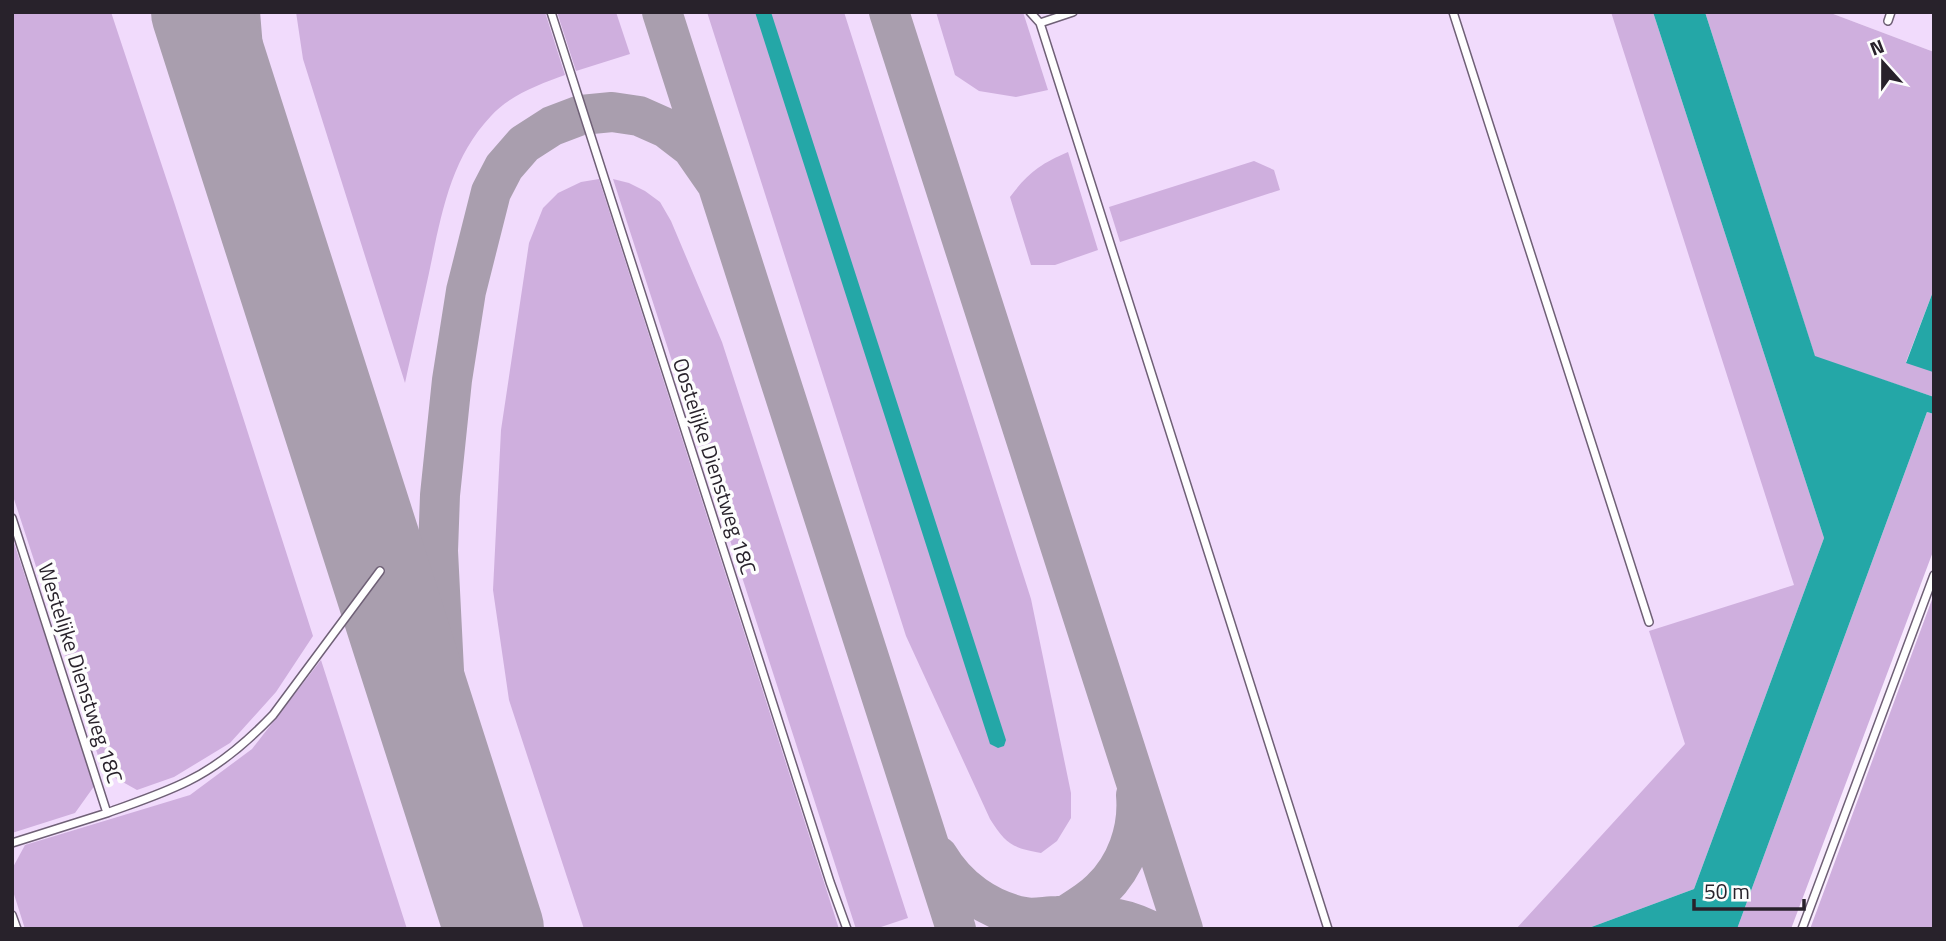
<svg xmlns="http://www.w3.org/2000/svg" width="1946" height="941" font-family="'Titillium Web',sans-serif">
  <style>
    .built { fill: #f1dbfc }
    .green { fill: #cfafde }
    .water { fill: #24a7a7 }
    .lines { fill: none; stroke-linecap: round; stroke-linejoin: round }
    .taxiway { stroke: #a99eae; stroke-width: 40 }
    .runway { stroke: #a99eae; stroke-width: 100 }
    .lane-casing { stroke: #6f6076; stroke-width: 10 }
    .lane { stroke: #fff; stroke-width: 7 }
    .labels { text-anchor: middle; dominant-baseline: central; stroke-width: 7; stroke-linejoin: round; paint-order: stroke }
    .street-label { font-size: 21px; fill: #28222b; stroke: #fdfdfd }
  </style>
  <rect width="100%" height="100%" fill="#f8eafe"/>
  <!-- built -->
  <path class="built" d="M12,12H1653L1824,538L1586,929H12Z
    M1828,12H1934V52Z"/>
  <!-- green -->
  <path class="green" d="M12,12H111L175,205L313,636L276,692L230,743L174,777L137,790L103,771L12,493Z
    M296,12H545L565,75C540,84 510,95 491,116C450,159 441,216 429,273C421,309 413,346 405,383L303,59Z
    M557,12H616L630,54L576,71Z
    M707,12H844L1031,599L1071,793V818L1057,841L1041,853C1012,848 1006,844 990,819L906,636Z
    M936,12H1023L1048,90L1016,97L979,91L955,75Z
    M1611,12H1653L1824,538L1694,889L1586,929H1516L1685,744L1649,631L1794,585Z
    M1705,12H1828L1934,52V289L1906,362L1934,371V397L1815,357Z
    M1068,152L1098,250L1055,265H1031L1010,197C1028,173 1040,164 1068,152Z
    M1254,161L1274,170L1280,190L1120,242L1109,207Z
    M599,179L839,929H584L509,700L493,590L501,430L529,243L543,208L558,193L581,182Z
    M613,179L629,183L645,191L660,202L671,221L722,342L908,918L875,929H856Z
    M1927,412L1934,414V549L1791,929H1737Z
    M12,537L95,785L75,813L12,833Z
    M1934,594V926L1928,929H1810Z
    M321,660L407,929H25L12,888V869L25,845L190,795L252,749Z"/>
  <!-- water -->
  <path class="water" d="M755,12H771L1006,740L1004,746L998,748L990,744Z
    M1653,12H1705L1815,356L1934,397V414L1927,412L1737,929H1586L1694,889L1824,538Z
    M1934,289V371L1933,372L1906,363Z"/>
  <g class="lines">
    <!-- taxiway -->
    <path class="taxiway" d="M240,12C246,105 266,194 288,284
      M662,12L956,929
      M889,12L1183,929
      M938,856C957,888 988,910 1024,917C1034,919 1046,916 1057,916C1091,915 1116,914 1147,929
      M1060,919C1074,910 1089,902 1101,890C1126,866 1139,830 1136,795
      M493,924L457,772L445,691L438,551L440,495L452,380L466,291L491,192L504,167L524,144L552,126L581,115L612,112L639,116L666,128L692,148L717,184"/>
    <!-- runway -->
    <path class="runway" d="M201,12L494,929"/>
    <!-- lane casing -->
    <g class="lane-casing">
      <path id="lane" d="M551,12L830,882L847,929
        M1030,12L1040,23L1328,929
        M1453,12L1649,622
        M1888,21L1891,12
        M1040,23L1073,12
        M12,518L107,813C134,803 162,794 188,781C221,765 248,741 273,715L380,571
        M12,843L107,813
        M12,915L17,929
        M1802,929L1934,575"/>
    </g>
    <!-- lane -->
    <use href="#lane" class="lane"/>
  </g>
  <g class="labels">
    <!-- street labels -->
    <g class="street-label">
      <text transform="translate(715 466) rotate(72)">Oostelijke Dienstweg 18C</text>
      <text transform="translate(81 673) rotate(72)">Westelijke Dienstweg 18C</text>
    </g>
  </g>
  <!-- border -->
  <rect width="1946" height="941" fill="none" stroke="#28222b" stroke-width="28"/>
  <!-- north arrow -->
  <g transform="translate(1883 63) rotate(339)" stroke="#fdfdfd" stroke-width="5" paint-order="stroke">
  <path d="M0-5L12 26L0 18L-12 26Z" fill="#28222b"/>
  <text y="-10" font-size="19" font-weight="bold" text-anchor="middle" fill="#28222b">N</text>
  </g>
  <!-- scale -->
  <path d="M1694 899v10h110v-10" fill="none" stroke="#28222b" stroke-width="3.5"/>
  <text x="1704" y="899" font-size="21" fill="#28222b" stroke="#fdfdfd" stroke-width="5" paint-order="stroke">50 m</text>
</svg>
